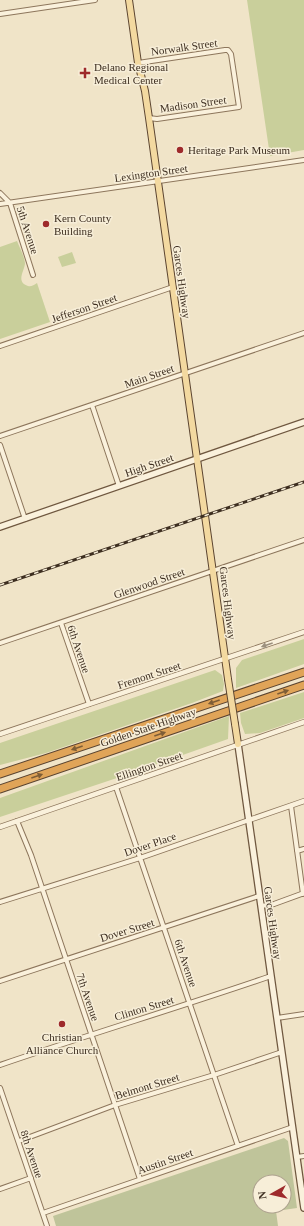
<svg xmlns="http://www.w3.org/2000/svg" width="304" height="1226" font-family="'Times New Roman',serif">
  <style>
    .green { fill: #c9cf9b }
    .cemetery { fill: #bfc49a; fill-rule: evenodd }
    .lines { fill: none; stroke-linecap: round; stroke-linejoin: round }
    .minor-casing { stroke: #8d765c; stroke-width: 6 }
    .tertiary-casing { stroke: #8d765c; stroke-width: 6 }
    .secondary-casing { stroke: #6f573f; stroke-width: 8 }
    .primary-casing { stroke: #5b4430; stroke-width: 8 }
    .motorway-casing { stroke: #5b4430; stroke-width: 9 }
    .minor { stroke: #faf1dc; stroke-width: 4 }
    .tertiary { stroke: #faf1dc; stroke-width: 4.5 }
    .secondary { stroke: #faf1dc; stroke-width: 5.5 }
    .primary { stroke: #f3d9a0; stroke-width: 6 }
    .motorway { stroke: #e0a458; stroke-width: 7 }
    .rail-casing { stroke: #3d2e20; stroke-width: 3 }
    .rail { stroke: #f7eed8; stroke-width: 1.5; stroke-dasharray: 4.5; stroke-linecap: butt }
    .primary-bridge-casing { stroke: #5b4430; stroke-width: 8; stroke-linecap: butt }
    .primary-bridge { stroke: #f3d9a0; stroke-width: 6 }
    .oneway { fill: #9c907e }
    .oneway2 { fill: #7e5d36 }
    .poi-dot { fill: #9e2a2b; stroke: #f7eed8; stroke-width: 1.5 }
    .labels { text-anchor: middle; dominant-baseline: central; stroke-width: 3; stroke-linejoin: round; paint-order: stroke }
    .street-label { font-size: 11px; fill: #3d2e20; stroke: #f7eed8 }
    .poi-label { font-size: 11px; fill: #3d2e20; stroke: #f7eed8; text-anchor: start }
  </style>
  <rect width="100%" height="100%" fill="#f0e4c8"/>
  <!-- green -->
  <path class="green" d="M247,0H304V150L270,156Z
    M17,241C20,248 24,256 25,263C25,270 15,282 28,286C31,287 34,285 37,283L50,322L0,339V247Z
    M72,252L76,263L62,267L58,257Z
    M304,639V664L236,688V668L242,660Z
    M215,670L222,675L224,684L223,691L192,703L46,753L0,765V743Z
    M304,692V718L260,733L245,734L241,723L240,713Z
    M229,716L228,739L126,775L0,817V798Z"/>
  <!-- cemetery -->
  <path class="cemetery" d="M284,1138L288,1141L297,1208L276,1211L278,1226H56L53,1216ZM260,1182H284V1206H260Z"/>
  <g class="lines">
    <!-- minor casing -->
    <g class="minor-casing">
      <path id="minor" d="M0,14L95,0
        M138,63L225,50H228L231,54L239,107L157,119L149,118
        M0,193L10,203L33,275
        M0,204L304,160
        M0,346L173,287
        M92,405L119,486
        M0,436L304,333
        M0,445L25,519
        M61,623L89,704
        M0,643L304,540
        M116,787L238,1146
        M291,806L303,894
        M17,821L31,855L140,1179
        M297,851L304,849
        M0,902L140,858L249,820
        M261,906L274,904L304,893
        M0,981L259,896
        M277,1018L304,1014
        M0,1065C90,1034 181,1007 271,976
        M0,1088L47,1226
        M19,1141L115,1105L214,1075L282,1052
        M297,1157L304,1156
        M0,1189L31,1178
        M43,1213L293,1127"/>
    </g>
    <!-- tertiary casing -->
    <g class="tertiary-casing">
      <path id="tertiary" d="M0,734L304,632
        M249,820L304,801
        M0,827L304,722"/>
    </g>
    <!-- secondary casing -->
    <g class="secondary-casing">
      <path id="secondary" d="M0,527L304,422
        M238,744L304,1208"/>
    </g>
    <!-- primary casing -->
    <g class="primary-casing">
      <path id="primary" d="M129,0L138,63L145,91L149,118L228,679
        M235,724L238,744"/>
    </g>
    <!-- motorway casing -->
    <g class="motorway-casing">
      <path id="motorway" d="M0,774L304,672
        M0,789L304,685"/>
    </g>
    <!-- minor -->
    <use href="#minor" class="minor"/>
    <!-- tertiary -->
    <use href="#tertiary" class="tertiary"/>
    <!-- secondary -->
    <use href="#secondary" class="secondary"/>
    <!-- primary -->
    <use href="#primary" class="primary"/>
    <!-- motorway -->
    <use href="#motorway" class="motorway"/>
    <!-- rail casing -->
    <g class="rail-casing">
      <path id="rail" d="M0,585L304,482"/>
    </g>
    <!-- rail -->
    <use href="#rail" class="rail"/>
    <!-- primary-bridge casing -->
    <g class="primary-bridge-casing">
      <path id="primary-bridge" d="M228,679L235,724"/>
    </g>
    <!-- primary-bridge -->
    <use href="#primary-bridge" class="primary-bridge"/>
  </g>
  <!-- one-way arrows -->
  <defs><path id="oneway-solid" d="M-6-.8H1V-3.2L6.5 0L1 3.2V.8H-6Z"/></defs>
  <use class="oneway" href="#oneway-solid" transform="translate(267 645) rotate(161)"/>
  <g class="oneway2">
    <use href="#oneway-solid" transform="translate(283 692) rotate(-19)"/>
    <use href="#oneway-solid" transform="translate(214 702) rotate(161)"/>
    <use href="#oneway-solid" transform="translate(160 734) rotate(-19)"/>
    <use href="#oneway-solid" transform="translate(77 748) rotate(161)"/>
    <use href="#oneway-solid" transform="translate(37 776) rotate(-19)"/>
  </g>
  <!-- markers -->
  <g class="poi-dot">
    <path d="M83 67h4v4h4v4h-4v4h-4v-4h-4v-4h4z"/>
    <circle cx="180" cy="150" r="4"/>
    <circle cx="46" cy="224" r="4"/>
    <circle cx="62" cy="1024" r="4"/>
  </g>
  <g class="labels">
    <!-- street labels -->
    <g class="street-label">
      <text transform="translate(184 47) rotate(-8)">Norwalk Street</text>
      <text transform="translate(193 104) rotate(-8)">Madison Street</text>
      <text transform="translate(151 173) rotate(-8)">Lexington Street</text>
      <text transform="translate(28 230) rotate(72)">5th Avenue</text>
      <text transform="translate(182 282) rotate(82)">Garces Highway</text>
      <text transform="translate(84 308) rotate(-19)">Jefferson Street</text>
      <text transform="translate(149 376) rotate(-19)">Main Street</text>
      <text transform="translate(149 465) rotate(-19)">High Street</text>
      <text transform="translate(149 583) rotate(-19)">Glenwood Street</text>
      <text transform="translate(228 603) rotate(83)">Garces Highway</text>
      <text transform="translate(79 649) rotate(71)">6th Avenue</text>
      <text transform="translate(149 675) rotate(-18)">Fremont Street</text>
      <text transform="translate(148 727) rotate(-19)">Golden State Highway</text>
      <text transform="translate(149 766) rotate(-19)">Ellington Street</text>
      <text transform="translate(150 844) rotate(-19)">Dover Place</text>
      <text transform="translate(273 923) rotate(82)">Garces Highway</text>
      <text transform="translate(127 930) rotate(-17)">Dover Street</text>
      <text transform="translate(186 963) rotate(71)">6th Avenue</text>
      <text transform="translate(88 997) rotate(71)">7th Avenue</text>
      <text transform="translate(144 1008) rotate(-17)">Clinton Street</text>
      <text transform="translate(147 1086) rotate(-17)">Belmont Street</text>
      <text transform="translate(32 1154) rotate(71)">8th Avenue</text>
      <text transform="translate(165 1161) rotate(-19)">Austin Street</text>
    </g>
    <!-- poi labels -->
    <g class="poi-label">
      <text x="94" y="67">Delano Regional<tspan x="94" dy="13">Medical Center</tspan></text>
      <text x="188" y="150">Heritage Park Museum</text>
      <text x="54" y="218">Kern County<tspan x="54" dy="13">Building</tspan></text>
      <text x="62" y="1037" text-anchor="middle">Christian<tspan x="62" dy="13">Alliance Church</tspan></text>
    </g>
  </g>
  <!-- north arrow -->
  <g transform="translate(272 1194) rotate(262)"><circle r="19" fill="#f7eed8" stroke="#ada18e"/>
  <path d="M0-3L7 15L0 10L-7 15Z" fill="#9e2a2b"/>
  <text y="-6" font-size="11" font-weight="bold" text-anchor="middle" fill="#3d2e20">N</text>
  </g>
</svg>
